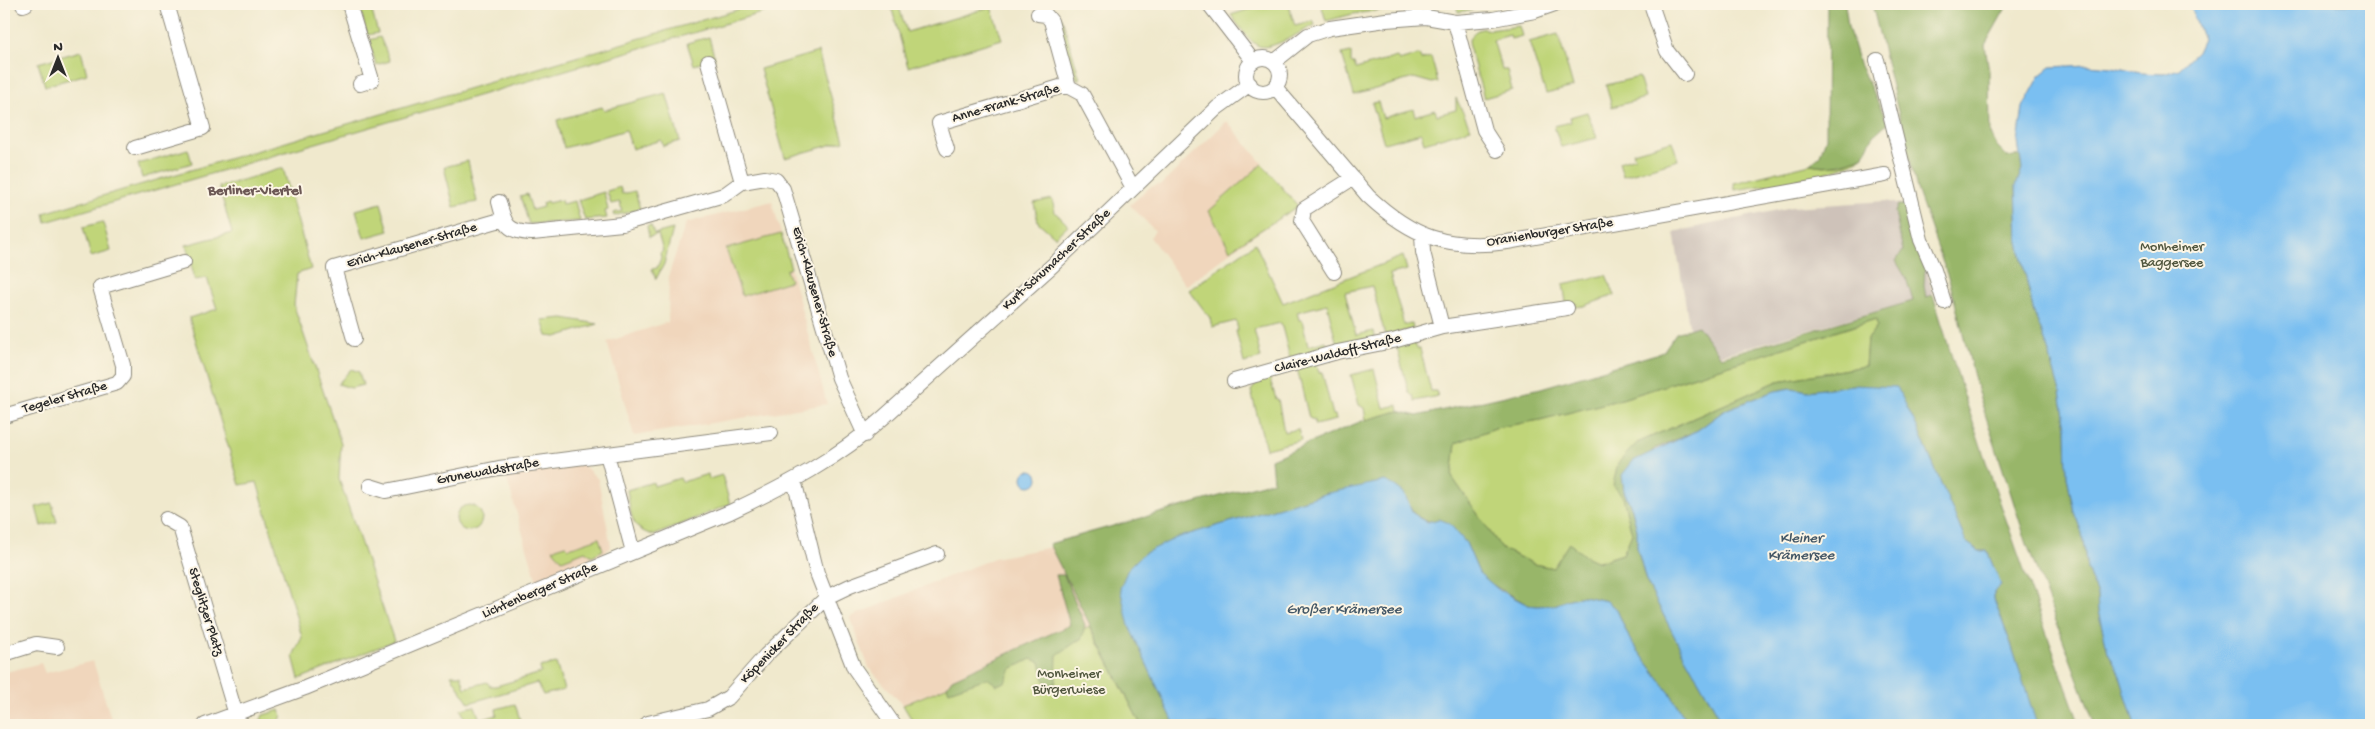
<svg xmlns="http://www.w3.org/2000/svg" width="2375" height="729" font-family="'Gochi Hand',sans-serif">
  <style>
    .built { fill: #f0d6bc }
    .industrial { fill: #cec2b9 }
    .green { fill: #c0d579; stroke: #768052 }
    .forest { fill: #98b669; stroke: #62704a; fill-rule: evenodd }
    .water { fill: #7abff1; stroke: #52758e }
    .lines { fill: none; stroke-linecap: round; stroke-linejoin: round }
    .minor-casing { stroke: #8e8a7c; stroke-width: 16 }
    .minor { stroke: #fff; stroke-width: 14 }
    .labels { text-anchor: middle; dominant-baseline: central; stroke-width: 4; stroke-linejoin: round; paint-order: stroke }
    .street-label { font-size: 14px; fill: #2b2b2b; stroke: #fcf5e5 }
    .park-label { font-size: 14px; fill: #50563e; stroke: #fcf5e5 }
    .neighbourhood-label { font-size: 15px; font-weight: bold; fill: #6c5855; stroke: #fcf5e5 }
    .water-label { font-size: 15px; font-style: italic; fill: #435766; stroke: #fcf5e5 }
  </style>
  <rect width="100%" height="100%" fill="#fcf5e5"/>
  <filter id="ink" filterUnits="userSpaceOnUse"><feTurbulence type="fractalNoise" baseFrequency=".02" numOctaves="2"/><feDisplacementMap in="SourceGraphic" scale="10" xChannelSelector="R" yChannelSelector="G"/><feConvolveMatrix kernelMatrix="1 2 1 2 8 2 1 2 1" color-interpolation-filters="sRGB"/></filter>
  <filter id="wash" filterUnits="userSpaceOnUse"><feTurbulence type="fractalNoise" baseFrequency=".0096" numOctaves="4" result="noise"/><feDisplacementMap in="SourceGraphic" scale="20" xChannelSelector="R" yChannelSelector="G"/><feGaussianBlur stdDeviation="1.12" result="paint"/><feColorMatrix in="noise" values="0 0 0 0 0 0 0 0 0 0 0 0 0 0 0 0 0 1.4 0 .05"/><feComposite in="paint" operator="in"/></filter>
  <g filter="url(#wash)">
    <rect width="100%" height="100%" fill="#f0e9cd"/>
    <!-- built -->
    <path class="built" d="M1227,121L1298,206L1237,247L1186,286L1150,237L1155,231L1130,205L1150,187L1162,184Z
      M772,201L827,404L634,436L607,342L668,322L669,274L686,223Z
      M582,464L598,479L611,546L606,552L537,582L505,473Z
      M1051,547L1090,626L903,705L869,668L850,617L994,558Z
      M93,661L113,725H4V666L6,672L41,663L45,673Z"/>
    <!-- industrial -->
    <path class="industrial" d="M1886,201L1899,204L1912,203L1933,295L1695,362L1674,232L1792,207Z"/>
    <!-- green -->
    <path class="green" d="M757,4H792L46,222L44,213Z
      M898,4L907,32L991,7L1002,39L908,67L891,6Z
      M1265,4H1288L1295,26L1313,21L1315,25C1301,31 1269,53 1257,45C1246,38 1238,24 1231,15Z
      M1321,4H1379L1381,10L1353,14L1326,21Z
      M1386,4H1432V11L1388,10Z
      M1456,4H1502L1458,12Z
      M371,8L378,33L367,35L361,11Z
      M1062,18L1080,79H1077L1067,50L1061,42L1065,41L1057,19Z
      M1519,26L1522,36L1511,39L1510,35L1493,40L1502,70H1507L1512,90L1484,98L1468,43C1471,33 1479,26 1489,30Z
      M1558,34L1573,87L1546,94L1529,42Z
      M380,37L390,61L376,65L369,40Z
      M709,37L715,59L694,65L687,43Z
      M81,51L87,74L45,86L38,63Z
      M818,52L844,141L785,158L760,69Z
      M1351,52V63H1354L1356,69L1397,57L1399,61L1419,55L1421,60L1431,57L1438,82L1432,83L1414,78L1354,95L1342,54Z
      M1639,77L1645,98L1612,107L1606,85Z
      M666,93L680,141L663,146L661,140L632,149L626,130L564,148L557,120L602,107L604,110Z
      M1456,98L1471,129L1424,143L1421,133L1384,143L1372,103L1378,102L1383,118L1413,109L1415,116L1435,110L1437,115L1456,110Z
      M1587,112L1597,138L1561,147L1554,126L1571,122L1570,117Z
      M1672,141L1678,160L1623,176L1619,162L1635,157L1633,152Z
      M188,149L192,163L142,178L138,164Z
      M1864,156C1841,175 1767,185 1735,190L1734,183L1810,164L1823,166L1841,165Z
      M468,161L477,202L454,207L444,167Z
      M1262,164L1298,206L1230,250L1209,211Z
      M283,168L311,269L297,274L294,306L341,443L339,479L394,641L299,679L293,656L302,637L257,482L240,485L189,318L217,309L207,278L195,280L186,245L232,233L219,187Z
      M620,187L622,194L635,191L640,209L614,216L613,213L622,211L620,202L611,204L607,191Z
      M604,192L608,210L605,211L607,218L585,220L578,200Z
      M527,194L532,210L543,207L542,203L547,201L548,203L561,200L562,204L575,201L580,221L529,224L520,196Z
      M1052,199L1055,212L1068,225L1055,237L1038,222L1034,203Z
      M381,203L389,231L364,238L356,210Z
      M103,222L111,251L91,257L83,227Z
      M651,225L654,234L673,229L664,264L656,279L652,269L657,268L661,258L660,253L663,251L658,234L649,237L647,226Z
      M781,234L791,268L786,270L790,281L742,296L726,249Z
      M1255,243L1283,303L1403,256L1407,270L1390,274L1404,325L1412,324L1413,329L1385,335L1372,286L1345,292L1356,335L1374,331L1375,337L1337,345L1327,304L1297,312L1299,320H1302L1308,346L1326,341L1328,347L1290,358L1281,323L1254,329L1261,358L1244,363L1236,331L1238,330L1236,321L1212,327L1210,318L1189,290Z
      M1606,275L1615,295L1584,306L1567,308L1563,284Z
      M563,318L598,324L556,337L547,336L542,320Z
      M1876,319L1877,326L1867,339L1865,366L1778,381L1637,443L1623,497L1632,534L1623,554L1598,562L1585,556L1569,543L1554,568L1534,564L1502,549L1452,477L1456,443L1495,428L1540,420L1622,399Z
      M1414,340L1417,349H1420L1431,391H1436L1438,396L1415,401L1413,396L1409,393L1396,344Z
      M1316,362L1319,373L1322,372L1333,415H1335L1336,420L1315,425L1314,420L1309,418L1297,368Z
      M351,369L359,372L363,385L351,388L338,384Z
      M1374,369L1384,408L1398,405L1399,411L1366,420L1364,408L1359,405L1351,375Z
      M1269,376L1276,399H1278L1284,432L1298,429L1301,440L1266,449L1251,391L1259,380Z
      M708,474L709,479L722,475L730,504L655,535C629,531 631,511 627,490L653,482L654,486L680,478L682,482Z
      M52,503L57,522L41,526L36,507Z
      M456 518a13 13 0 1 1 26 0a13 13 0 1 1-26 0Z
      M599,538L603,550L592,556L585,551L562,560L553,549L566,545L569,548Z
      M1090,626L1141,725H915L903,705Z
      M556,663L564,690L543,695L537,683L469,703L451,675H461L465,688L487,682L490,686H496L541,673L540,667Z
      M515,704L521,723L519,725H467L461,709L475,706L480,720L497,715L496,709Z
      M280,710L282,716L277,725H259L263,715Z"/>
    <!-- forest -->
    <path class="forest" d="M1827,4H1845L1848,27L1859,64L1888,123C1876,131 1868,142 1864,156C1845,164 1831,168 1810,164L1820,155L1826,138Z
      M1872,4H2008L1985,45L1989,71L1990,134L1997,146L2008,157L2020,155L2022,169L2016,186L2018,242L2034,313L2046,343L2060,392L2066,428L2067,476L2074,512L2082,533L2087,569L2097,595L2098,611L2108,652L2119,673L2135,725H2095L2027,544L1978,392L1950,283L1917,189Z
      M1898,205H1908L1925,267L1924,286L1926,297L1933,295C1976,441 2028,583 2080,725H2036L2011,644L1994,600V591L2001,585L1987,551H1979L1966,542L1918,429L1853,385L1808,391L1792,388L1775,391L1725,410L1698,430L1654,449L1624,492L1632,509L1637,530V547L1646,581L1683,653L1724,725H1688L1672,696L1630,640L1617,610L1607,601L1583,596L1566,600L1555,605L1537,606L1528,605L1486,581L1479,573L1466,543L1435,521C1416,523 1411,508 1403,493H1328L1176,538L1129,626L1175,725H1141L1049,544L1273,481L1271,459L1362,421L1399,411L1417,416L1541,388L1663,352L1676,333L1698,326L1721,357L1913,301L1906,278L1896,261L1903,251L1895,212ZM1876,319L1877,326L1867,339L1865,366L1778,381L1637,443L1618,463L1613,485L1623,497L1632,534L1623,554L1598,562L1585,556L1569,543L1553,568L1534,564L1502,549L1452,477L1456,443L1495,428L1540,420L1622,399Z
      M1056,575H1064L1085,625L1082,638L1057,655L1056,683L1049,685L1045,683L1040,662L1031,659L1011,669L1005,682L997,685L987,678L949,691L947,686L952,679L1070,625Z"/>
    <!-- water -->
    <path class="water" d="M2189,4H2371V725H2135L2119,673L2108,652L2098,611L2097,595L2087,569L2082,533L2074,512L2067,476L2066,428L2060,392L2046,343L2034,313L2018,242L2016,186L2022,169L2018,142L2023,107L2040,76L2051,67L2088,65L2113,67L2141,73L2164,74L2179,69L2197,52L2203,39Z
      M1853,385L1897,387L1918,429L1966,542L1979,551H1987L2001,585L1994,591V600L2011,644L2037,725H1724L1683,653L1646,581L1637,547V530L1632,509L1624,491L1622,475L1633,461L1698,430L1725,410L1775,391L1792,388L1808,391Z
      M1022 478a8 8 0 1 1 16 0a8 8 0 1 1-16 0Z
      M1385,481L1395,486L1404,493L1412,511L1419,518L1427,522L1439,519L1449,523L1466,543L1479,573L1499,590L1528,605L1537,606L1555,605L1566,600L1583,596L1607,601L1617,610L1630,640L1672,696L1688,725H1175L1129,626L1120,588L1128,569L1143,554L1176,538L1328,493Z"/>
  </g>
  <g filter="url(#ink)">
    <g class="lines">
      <!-- minor casing -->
      <g class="minor-casing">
        <path id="minor" d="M349,4L372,80L360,84
          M1209,4L1253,61
          M1651,4L1667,51L1685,74
          M23,5L26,4
          M1038,14L1046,15L1051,21L1069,87
          M1455,22L1484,130L1497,150
          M1246 75a17 17 0 1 1 34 0a17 17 0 1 1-34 0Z
          M1877,60L1921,240L1934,270L1944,302
          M708,62L742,182
          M1274,62L1308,35L1330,28L1386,20L1426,17L1455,22L1493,19L1535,11L1555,4
          M1275,87L1368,196C1412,237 1447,250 1507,242L1885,175
          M135,148L203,128L167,4
          M947,149L939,123L1060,87H1069L1082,94L1133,188
          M499,202C505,225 507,232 532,233L622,224L724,195L742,182L765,178L776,180L783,189L839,378L865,435
          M1422,235L1423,252L1442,327
          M1334,272L1302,221L1304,209L1353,178
          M354,339L334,268L504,219
          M1234,381L1337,352L1393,341L1442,327L1567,308
          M4,416L117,383L123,376V365L100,287L184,262
          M607,454L633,552
          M794,480L817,573L854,668L894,725
          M370,486L386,491L499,468L771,433
          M166,519L180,527L239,725
          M4,654L36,644L57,647
          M648,723L708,709L729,697L766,655L827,597L850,586L937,554
          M205,725L305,688L730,512C785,486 839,458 884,417L1053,265L1217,108L1250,84"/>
      </g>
      <!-- minor -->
      <use href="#minor" class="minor"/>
    </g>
  </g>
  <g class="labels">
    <!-- street labels -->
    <g class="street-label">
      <text transform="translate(1006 104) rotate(-16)">Anne-Frank-Straße</text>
      <text transform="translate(1550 233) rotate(-9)">Oranienburger Straße</text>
      <text transform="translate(412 246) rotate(-16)">Erich-Klausener-Straße</text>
      <text transform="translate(1057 260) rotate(-43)">Kurt-Schumacher-Straße</text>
      <text transform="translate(814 292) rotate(74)">Erich-Klausener-Straße</text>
      <text transform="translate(1338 354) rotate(-14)">Claire-Waldoff-Straße</text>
      <text transform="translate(65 398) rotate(-16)">Tegeler Straße</text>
      <text transform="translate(488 472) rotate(-10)">Grunewaldstraße</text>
      <text transform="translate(540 591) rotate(-23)">Lichtenberger Straße</text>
      <text transform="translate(205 612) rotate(73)">Steglitzer Platz</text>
      <text transform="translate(780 644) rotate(-46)">Köpenicker Straße</text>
    </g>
    <!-- park labels -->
    <g class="park-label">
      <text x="2172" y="247">Monheimer<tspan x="2172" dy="16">Baggersee</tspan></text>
      <text x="1069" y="674">Monheimer<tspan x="1069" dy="16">Bürgerwiese</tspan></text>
    </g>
    <!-- neighbourhood labels -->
    <g class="neighbourhood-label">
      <text x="255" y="191">Berliner-Viertel</text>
    </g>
    <!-- water labels -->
    <g class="water-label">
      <text x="1801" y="539">Kleiner<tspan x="1801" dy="17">Krämersee</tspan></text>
      <text x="1344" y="610">Großer Krämersee</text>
    </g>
  </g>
  <!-- margin -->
  <rect width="2375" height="729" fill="none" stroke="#fcf5e5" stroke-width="20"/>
  <!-- north arrow -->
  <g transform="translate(58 58)" stroke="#fcf5e5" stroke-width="4" paint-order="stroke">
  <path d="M0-4L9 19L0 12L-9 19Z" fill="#2b2b2b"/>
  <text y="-8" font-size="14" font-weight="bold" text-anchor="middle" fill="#2b2b2b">N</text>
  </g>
</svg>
